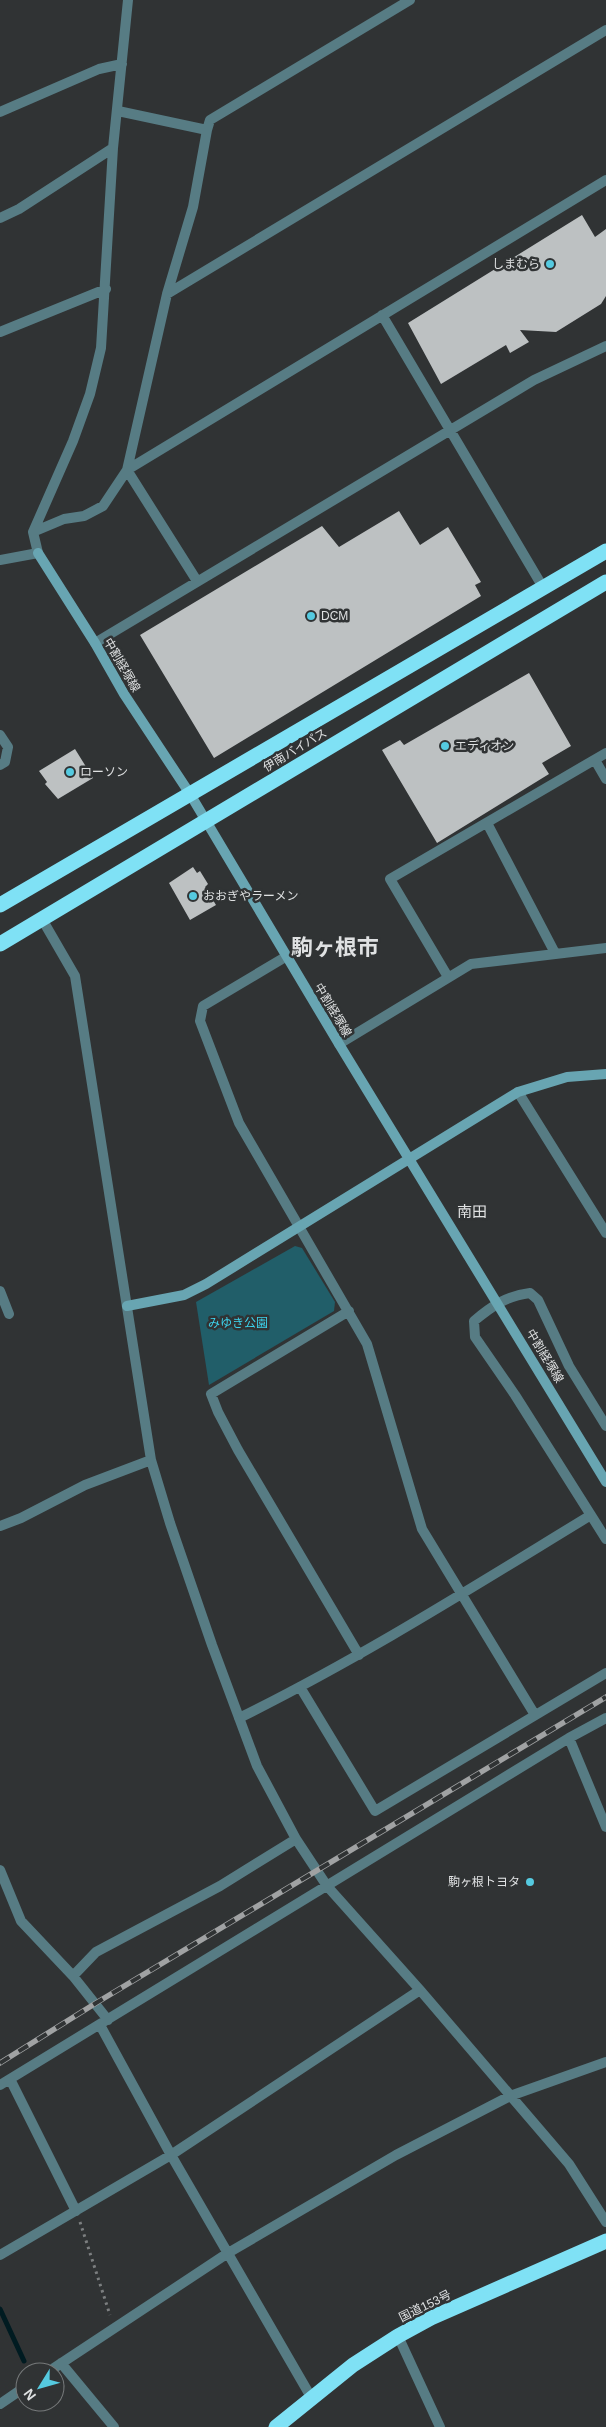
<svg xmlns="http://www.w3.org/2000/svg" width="606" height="2427" font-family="Arial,'Noto Sans JP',sans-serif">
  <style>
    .green { fill: #215e69 }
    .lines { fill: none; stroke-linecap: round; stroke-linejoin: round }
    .stream { stroke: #001b21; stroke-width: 5 }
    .building { fill: #bdc1c2 }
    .path { stroke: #7c7f80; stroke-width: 3; stroke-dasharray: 2.5 4; stroke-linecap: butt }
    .street { stroke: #577c84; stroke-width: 10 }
    .secondary { stroke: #68a5b2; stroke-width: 10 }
    .highway { stroke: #7fe1f5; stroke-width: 15 }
    .rail-casing { stroke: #a0a2a3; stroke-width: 5.5 }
    .rail { stroke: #303334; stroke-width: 4; stroke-dasharray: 11; stroke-linecap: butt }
    .poi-dot { fill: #55cae0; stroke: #303334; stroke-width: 2 }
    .labels { text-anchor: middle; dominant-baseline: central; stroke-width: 5; stroke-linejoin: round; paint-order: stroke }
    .poi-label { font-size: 12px; fill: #dfe1e2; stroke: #303334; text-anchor: start }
    .street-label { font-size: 12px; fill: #dfe1e2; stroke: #303334 }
    .park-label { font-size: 12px; fill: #3cd4ee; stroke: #303334 }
    .quarter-label { font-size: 15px; fill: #dfe1e2; stroke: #303334 }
    .town-label { font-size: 22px; font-weight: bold; fill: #dfe1e2; stroke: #303334 }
  </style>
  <rect width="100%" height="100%" fill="#303334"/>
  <!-- green -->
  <path class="green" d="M295,1246L302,1248L335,1302L334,1311L209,1385L196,1302Z"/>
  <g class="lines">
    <!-- stream -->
    <path class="stream" d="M0,2309L24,2361"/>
  </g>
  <!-- building -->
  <path class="building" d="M582,215L595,237L606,229V296L601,304L556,332L520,330L529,342L510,353L506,345L441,384L408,323Z
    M399,511L420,545L448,527L481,582L475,585L481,596L214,758L140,635L322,526L339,547Z
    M529,673L571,746L542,763L549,774L437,843L382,750L400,740L404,745Z
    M75,749L93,778L58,799L45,784L47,782L39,771Z
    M193,867L197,873L200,871L208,884L205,887L216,905L190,920L169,883Z"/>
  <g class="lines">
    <!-- path -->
    <path class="path" d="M80,2222L110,2315"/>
    <!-- street -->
    <path class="street" d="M118,111L207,130L210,120L410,0
      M0,112L99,69L122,64
      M0,218L19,209L113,148
      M167,294L606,30
      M382,315L544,589
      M0,332L106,289
      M33,532L64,519L84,516L103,506L127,470L606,180
      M0,560L38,553L33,532L73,441L90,394L101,348L113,148L128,0
      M197,581L127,470L167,294L193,207L207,130
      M95,643L534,380L606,346
      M0,735L8,747L5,762L0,765
      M595,760L606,779
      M487,823L555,953
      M42,919L75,976L151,1460L170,1523L212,1645L257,1766L296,1839L327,1886L420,1990L569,2164L606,2222
      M287,956L203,1006L200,1021L239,1123L367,1344L422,1529L535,1715
      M448,977L390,879L606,753
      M339,1044L471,964L606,948
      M518,1092L606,1233
      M0,1291L9,1314
      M349,1311L211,1394L218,1412L238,1450L359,1655
      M606,1426L569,1366L538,1300L530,1293C506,1296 492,1306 474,1321L475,1337L515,1395L606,1539
      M0,1526L21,1518L85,1485L151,1460
      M300,1687L375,1811L606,1673
      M239,1718C361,1658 476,1585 591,1515
      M569,1738L606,1827
      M0,1870L21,1921L73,1976L108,2020
      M73,1976L96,1952L220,1886L296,1839
      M100,2025L171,2155L311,2397
      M10,2079L76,2211
      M0,2085L569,1738L606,1718
      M0,2255L171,2155L420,1990
      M398,2336L440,2427
      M61,2363L114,2427
      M48,2372L228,2253L396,2155L510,2096L606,2062
      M0,2404L25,2387"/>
    <!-- secondary -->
    <path class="secondary" d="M38,553L95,643L124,694L190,794L339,1044L606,1482
      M127,1306L184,1295L206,1284L518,1092L567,1077L606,1074"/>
    <!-- highway -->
    <path class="highway" d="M0,905L606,551
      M0,944L606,582
      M276,2427L353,2365L398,2336L431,2318L606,2241"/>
    <!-- rail casing -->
    <g class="rail-casing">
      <path id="rail" d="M0,2063L96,2003L606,1697"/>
    </g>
    <!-- rail -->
    <use href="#rail" class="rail"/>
  </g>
  <!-- markers -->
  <g class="poi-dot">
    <circle cx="550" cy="264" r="5"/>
    <circle cx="311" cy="616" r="5"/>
    <circle cx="445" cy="746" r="5"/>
    <circle cx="70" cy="772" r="5"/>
    <circle cx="193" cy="896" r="5"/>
    <circle cx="530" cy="1882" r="5"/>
  </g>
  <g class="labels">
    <!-- poi labels -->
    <g class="poi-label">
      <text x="540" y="264" text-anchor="end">しまむら</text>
      <text x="321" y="616">DCM</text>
      <text x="455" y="746">エディオン</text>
      <text x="80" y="772">ローソン</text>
      <text x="203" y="896">おおぎやラーメン</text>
      <text x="520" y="1882" text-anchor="end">駒ヶ根トヨタ</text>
    </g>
    <!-- street labels -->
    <g class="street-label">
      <text transform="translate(122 665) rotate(60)">中割経塚線</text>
      <text transform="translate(295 750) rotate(-31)">伊南バイパス</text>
      <text transform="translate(333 1010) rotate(59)">中割経塚線</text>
      <text transform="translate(545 1356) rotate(59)">中割経塚線</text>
      <text transform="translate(425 2306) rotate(-26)">国道153号</text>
    </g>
    <!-- park labels -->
    <g class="park-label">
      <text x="238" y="1323">みゆき公園</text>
    </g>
    <!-- quarter labels -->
    <g class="quarter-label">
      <text x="472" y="1211">南田</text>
    </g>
    <!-- town labels -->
    <g class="town-label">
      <text x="335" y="947">駒ヶ根市</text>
    </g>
  </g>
  <!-- north arrow -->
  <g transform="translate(40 2387) rotate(233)"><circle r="24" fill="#303334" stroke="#76797a"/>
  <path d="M0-4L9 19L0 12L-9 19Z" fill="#55cae0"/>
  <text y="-8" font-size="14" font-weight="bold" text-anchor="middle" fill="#dfe1e2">N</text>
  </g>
</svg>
